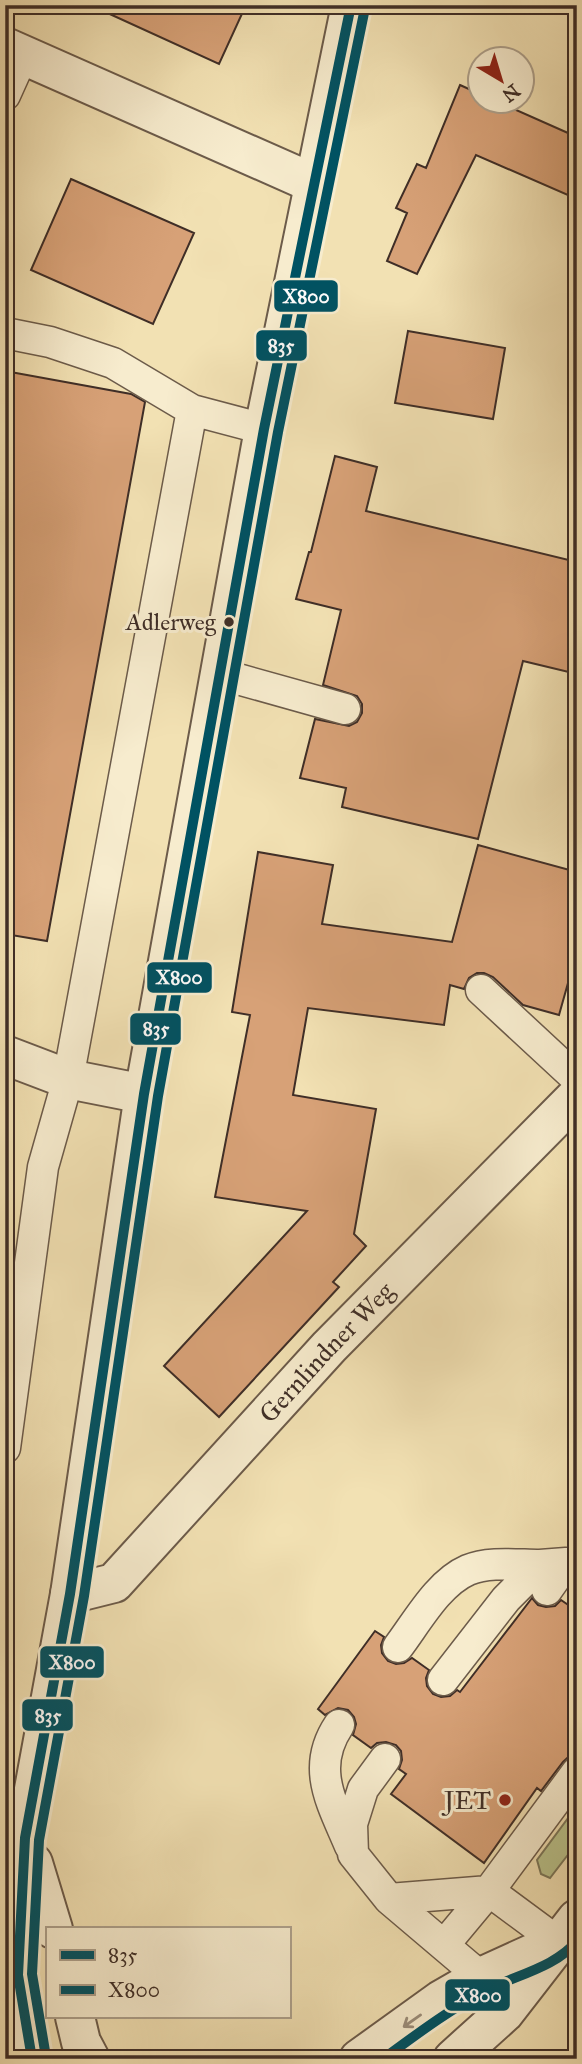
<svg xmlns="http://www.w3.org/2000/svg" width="582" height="2064" font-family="'IM FELL Great Primer',serif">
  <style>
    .green { fill: #bac38c; stroke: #7c785a; stroke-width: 2 }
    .building { fill: #d7a177; stroke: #3f2e27; stroke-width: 2 }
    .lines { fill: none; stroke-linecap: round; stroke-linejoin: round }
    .service-casing { stroke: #6c5b4a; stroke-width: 33 }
    .minor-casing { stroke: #6c5b4a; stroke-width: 42 }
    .tertiary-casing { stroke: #6c5b4a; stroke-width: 42 }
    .service { stroke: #f7ecce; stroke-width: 30 }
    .minor { stroke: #f7ecce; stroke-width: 38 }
    .tertiary { stroke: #f7ecce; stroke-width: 38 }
    .bus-1-casing { stroke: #f7ecce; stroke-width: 16 }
    .bus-2-casing { stroke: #f7ecce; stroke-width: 16 }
    .bus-1 { stroke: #005262; stroke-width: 10 }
    .bus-2 { stroke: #005262; stroke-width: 10 }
    .oneway { stroke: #9b8d7a }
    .bus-dot { fill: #3f2e27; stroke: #f7ecce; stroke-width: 2.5 }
    .poi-dot { fill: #8f2418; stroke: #f7ecce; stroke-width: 2.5 }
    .labels { text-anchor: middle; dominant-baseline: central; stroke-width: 6; stroke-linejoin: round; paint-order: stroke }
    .bus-label { font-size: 24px; fill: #3f2e27; stroke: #f7ecce; text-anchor: end }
    .street-label { font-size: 26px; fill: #3f2e27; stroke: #f7ecce }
    .poi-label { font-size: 26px; fill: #3f2e27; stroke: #f7ecce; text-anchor: end }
    .line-badge { stroke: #f7ecce; stroke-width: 2.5 }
    .badge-label { font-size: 19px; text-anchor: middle; font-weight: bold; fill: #fff }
  </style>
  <rect width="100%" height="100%" fill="#f2e1b3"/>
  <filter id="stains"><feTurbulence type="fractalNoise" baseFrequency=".00286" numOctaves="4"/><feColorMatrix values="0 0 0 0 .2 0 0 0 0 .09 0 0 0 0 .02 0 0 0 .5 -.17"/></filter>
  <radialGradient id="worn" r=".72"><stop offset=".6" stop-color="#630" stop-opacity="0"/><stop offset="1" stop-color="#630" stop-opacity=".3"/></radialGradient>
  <!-- green -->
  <path class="green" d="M577,1806V1843L550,1878L541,1874L537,1860Z"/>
  <!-- building -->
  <path class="building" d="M90,5H246L219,64Z
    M460,85L480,94V102H498L577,137V199L476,155L417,274L387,261L407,213L396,208L417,164L426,168Z
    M71,179L194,233L153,324L31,270Z
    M408,331L505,348L493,419L395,403Z
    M5,371L131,394L145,402L47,941L5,934Z
    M335,456L377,467L366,511L577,562V674L523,661L478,839L342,807L346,788L300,778L315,719L349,726L357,722L362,713V704L357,696L323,685L341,610L296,599L309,552H311Z
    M478,845L577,872V951L559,1015L523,1005L493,977L484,973H477L469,978L464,989L450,985L444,1025L308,1008L293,1095L376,1109L354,1234L366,1246L333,1282L339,1287L219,1417L164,1366L307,1211L215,1197L250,1015L232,1012L258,852L333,865L322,924L452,942Z
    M532,1598L538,1605L546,1607L555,1606L561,1600L577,1611V1749L563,1762L541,1791L537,1788L484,1863L391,1794L406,1774L399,1769L402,1760L401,1751L396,1745L386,1742L377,1743L371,1748L353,1735L356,1724L354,1717L348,1710L338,1708L325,1715L318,1709L375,1631L384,1637L381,1645L382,1653L388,1661L396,1664L404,1663L412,1658L429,1670L426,1678L427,1686L433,1694L441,1697L450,1696L457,1690L460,1692Z"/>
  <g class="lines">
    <!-- service casing -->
    <g class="service-casing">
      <path id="service" d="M5,95L23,55
        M5,333L50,342L113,363L192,410L264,429
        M220,674L345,709
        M481,990L577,1079
        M5,1448L43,1167L68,1079L192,410
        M547,1590L566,1563
        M398,1647C417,1622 438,1583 468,1570C489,1561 518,1565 540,1565
        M443,1680L506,1599L540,1565L566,1563L577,1571
        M339,1725C310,1768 332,1803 350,1846
        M385,1759L363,1789L352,1824L353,1854L389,1899L489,1891L558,1942
        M389,1899L481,1977
        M444,1945L489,1891L577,1772"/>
    </g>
    <!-- minor casing -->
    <g class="minor-casing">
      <g id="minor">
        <path d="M5,47L315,184"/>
        <path d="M5,1055L68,1079L144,1094"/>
        <path id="s1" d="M70,1594L114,1583L329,1347L577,1096"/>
      </g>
    </g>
    <!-- tertiary casing -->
    <g class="tertiary-casing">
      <path id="tertiary" d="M33,1863L53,1929
        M75,2017L81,2042L90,2059
        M32,2059L18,1975L25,1838L70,1594L144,1094L158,1017L264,429L351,5
        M359,2059L441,2000L481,1977L558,1942
        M453,2059L504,2013L577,1919"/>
    </g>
    <!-- service -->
    <use href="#service" class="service"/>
    <!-- minor -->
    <use href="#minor" class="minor"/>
    <!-- tertiary -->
    <use href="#tertiary" class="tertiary"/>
    <!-- bus-1 casing -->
    <g class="bus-1-casing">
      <path id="bus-1" d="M32,2059L18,1975L25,1838L70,1594L144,1094L264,429L351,5"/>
    </g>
    <!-- bus-2 casing -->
    <g class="bus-2-casing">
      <path id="bus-2" d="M46,2057L32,1974L39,1840L84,1596L158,1096L278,432L365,8
        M383,2059C417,2034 450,2009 487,1990C516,1975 556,1967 577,1941"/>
    </g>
    <!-- bus-1 -->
    <use href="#bus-1" class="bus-1"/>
    <!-- bus-2 -->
    <use href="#bus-2" class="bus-2"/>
  </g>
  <!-- one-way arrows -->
  <defs><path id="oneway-shaft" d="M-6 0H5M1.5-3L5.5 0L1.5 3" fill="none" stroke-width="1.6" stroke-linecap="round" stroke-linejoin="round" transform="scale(1.75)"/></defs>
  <use class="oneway" href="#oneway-shaft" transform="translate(412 2021) rotate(145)"/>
  <!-- markers -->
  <circle class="bus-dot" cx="229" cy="622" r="6"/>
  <circle class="poi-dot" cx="505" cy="1800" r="7"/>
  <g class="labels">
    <!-- bus labels -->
    <g class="bus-label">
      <text x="216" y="622">Adlerweg</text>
    </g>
    <!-- street labels -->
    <g class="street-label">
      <text stroke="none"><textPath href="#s1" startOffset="359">Gernlindner Weg</textPath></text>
    </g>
    <!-- poi labels -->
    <g class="poi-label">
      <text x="491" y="1800">JET</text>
    </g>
  </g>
  <g class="line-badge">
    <rect x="273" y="279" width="66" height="34" rx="7" fill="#005262"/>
    <rect x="255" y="329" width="53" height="33" rx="7" fill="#005262"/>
    <rect x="146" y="961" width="67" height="33" rx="7" fill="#005262"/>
    <rect x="129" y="1012" width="53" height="34" rx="7" fill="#005262"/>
    <rect x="39" y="1645" width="66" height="34" rx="7" fill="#005262"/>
    <rect x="21" y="1698" width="53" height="34" rx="7" fill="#005262"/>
    <rect x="444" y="1978" width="67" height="34" rx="7" fill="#005262"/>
  </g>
  <g class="badge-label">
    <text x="306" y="303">X800</text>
    <text x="281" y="352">835</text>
    <text x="179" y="984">X800</text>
    <text x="156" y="1035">835</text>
    <text x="72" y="1669">X800</text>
    <text x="48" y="1722">835</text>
    <text x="478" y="2002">X800</text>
  </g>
  <!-- margin -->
  <rect width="582" height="2064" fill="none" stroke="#f2e1b3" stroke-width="28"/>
  <rect x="7" y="7" width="568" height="2050" fill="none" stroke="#3f2e27" stroke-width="3.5"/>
  <rect x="14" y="14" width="554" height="2036" fill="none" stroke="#3f2e27" stroke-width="2"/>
  <!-- legend -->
  <rect x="46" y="1927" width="245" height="91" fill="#f7ecce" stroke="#ada08b" stroke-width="2"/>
  <rect x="60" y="1950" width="35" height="10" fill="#005262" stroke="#ada08b" stroke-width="2"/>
  <text x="108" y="1962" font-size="21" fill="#3f2e27">835</text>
  <rect x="60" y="1985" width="35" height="10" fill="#005262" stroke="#ada08b" stroke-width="2"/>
  <text x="108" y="1997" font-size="21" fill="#3f2e27">X800</text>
  <!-- north arrow -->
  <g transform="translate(501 80) rotate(142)"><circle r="33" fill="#f7ecce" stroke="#ada08b" stroke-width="2"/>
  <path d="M0-5L12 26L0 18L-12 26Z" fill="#8f2418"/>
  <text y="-10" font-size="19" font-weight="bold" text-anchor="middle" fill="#3f2e27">N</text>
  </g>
  <rect width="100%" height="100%" filter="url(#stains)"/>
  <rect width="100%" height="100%" fill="url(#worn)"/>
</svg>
